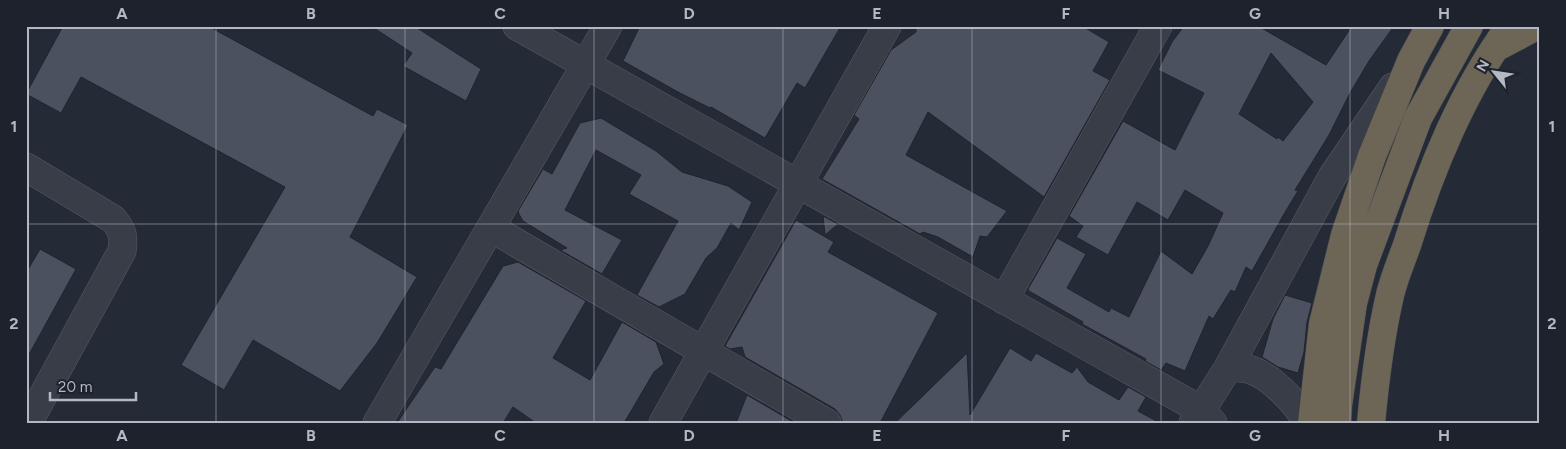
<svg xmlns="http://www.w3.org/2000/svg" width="1566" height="449" font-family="Figtree,sans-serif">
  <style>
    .building { fill: #4b515f; stroke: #1f242e; fill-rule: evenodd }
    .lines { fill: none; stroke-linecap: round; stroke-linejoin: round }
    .minor-casing { stroke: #565b66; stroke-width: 29 }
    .highway-casing { stroke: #434852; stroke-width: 29 }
    .minor { stroke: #383d48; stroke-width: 28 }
    .highway { stroke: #6d6656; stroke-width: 28 }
    .grid { fill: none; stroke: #b3b8c4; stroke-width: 1; stroke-opacity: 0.55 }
    .neatline { fill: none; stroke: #b3b8c4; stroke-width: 2 }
    .grid-label { font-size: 16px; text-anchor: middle; font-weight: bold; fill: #b3b8c4 }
  </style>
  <rect width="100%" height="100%" fill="#242b37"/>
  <!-- building -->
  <path class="building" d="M63,26H208L373,116L377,109L408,125L350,237L417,277L377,343L340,391L253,340L224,390L181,365L285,187L81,77L61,113L26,94Z
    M371,26H414L481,69L466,101L403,66L412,53Z
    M640,26H841L805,88L797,83L765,138L711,107L710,108L678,92L623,61Z
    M916,26H1082L1109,42L1093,71L1110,80L1044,197L928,112L906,155L1007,211L987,237L980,236L973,257L938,237L923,232L920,234L822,179L859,119L854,115L891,50L916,32Z
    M1184,26H1258L1326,65L1352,26H1394L1369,61L1350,93L1329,135L1295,190L1298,191L1284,214L1252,271L1246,267L1235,292L1231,290L1213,319L1209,316L1185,371L1166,363L1161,370L1145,361L1146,359L1082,324L1083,322L1029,291L1028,289L1057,238L1086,254L1067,288L1109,312L1111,308L1129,317L1161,251L1192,274L1208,246L1223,213L1185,190L1168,220L1137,202L1108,255L1076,237L1083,226L1069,216L1123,121L1175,150L1204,93L1158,70L1172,42ZM1271,53L1313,102L1283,141L1278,137L1277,139L1239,114Z
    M601,118L656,151L682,172L728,186L752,202L739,230L731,223L717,248L706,258L685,294L659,307L637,295L678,221L629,194L641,175L596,150L565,210L622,240L602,274L560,250L567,248L523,221L519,214L518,211L543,169L552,174L580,123Z
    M823,216L838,224L825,235Z
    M796,220L834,242L828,252L938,313L880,423H843L840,415L835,409L745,357L742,347L730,349L725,346Z
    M40,249L76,269L26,360V273Z
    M518,262L586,301L553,358L590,380L622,322L656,342L664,364L654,372L624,423H536L513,407L503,423H397L435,367L441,369L503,266Z
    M1285,295L1312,303L1307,322L1304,352L1298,373L1278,367L1262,357L1273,319Z
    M1010,348L1031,361L1036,353L1072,373L1077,367L1088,382L1119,400L1128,387L1146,397L1138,411L1160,423H895L967,353L970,415Z
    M747,395L795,423H736Z"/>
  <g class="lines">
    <!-- minor casing -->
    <g class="minor-casing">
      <path id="minor" d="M517,26L1201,410L1213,423
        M26,167L113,219C123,231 124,236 122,251L34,412
        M491,228L827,423
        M1004,300L1158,26
        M1228,368C1234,368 1242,367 1248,369C1271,375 1296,403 1308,423
        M377,423L608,26
        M663,423L887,26
        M1193,423L1228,368L1332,177L1393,87"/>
    </g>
    <!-- highway casing -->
    <g class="highway-casing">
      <path id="highway" d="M1495,48L1529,30L1532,26
        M1312,423L1323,324L1345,235L1372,156L1411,61L1430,26
        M1337,423L1338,405L1353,303L1363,265L1418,118L1469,26
        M1371,423C1375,380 1380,338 1390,295C1394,278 1401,262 1407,245C1431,168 1462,92 1510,26"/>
    </g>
    <!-- minor -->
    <use href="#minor" class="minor"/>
    <!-- highway -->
    <use href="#highway" class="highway"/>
  </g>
  <!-- grid -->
  <path class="grid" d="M216,26V423M405,26V423M594,26V423M783,26V423M972,26V423M1161,26V423M1350,26V423M26,224H1540"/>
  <!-- border -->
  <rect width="1566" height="449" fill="none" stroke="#1d222c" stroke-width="55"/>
  <!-- north arrow -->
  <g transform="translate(1494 72) rotate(300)" stroke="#1d222c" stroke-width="4" paint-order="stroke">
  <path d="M0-4L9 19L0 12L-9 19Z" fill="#b3b8c4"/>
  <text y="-8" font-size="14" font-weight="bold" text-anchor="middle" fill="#b3b8c4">N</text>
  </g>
  <!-- scale -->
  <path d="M50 392v8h86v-8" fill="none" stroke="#b3b8c4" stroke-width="2.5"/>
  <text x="58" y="392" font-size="15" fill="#b3b8c4" stroke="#1d222c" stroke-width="4" paint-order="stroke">20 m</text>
  <rect x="28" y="28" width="1510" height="394" class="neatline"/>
  <g class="grid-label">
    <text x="122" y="19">A</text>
    <text x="311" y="19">B</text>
    <text x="500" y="19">C</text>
    <text x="689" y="19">D</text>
    <text x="877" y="19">E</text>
    <text x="1066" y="19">F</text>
    <text x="1255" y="19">G</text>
    <text x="1444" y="19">H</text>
    <text x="14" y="132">1</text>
    <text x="1552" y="132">1</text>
    <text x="14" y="329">2</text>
    <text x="1552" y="329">2</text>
    <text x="122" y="441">A</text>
    <text x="311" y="441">B</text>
    <text x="500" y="441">C</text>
    <text x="689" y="441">D</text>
    <text x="877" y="441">E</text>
    <text x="1066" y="441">F</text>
    <text x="1255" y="441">G</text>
    <text x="1444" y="441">H</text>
  </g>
</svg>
